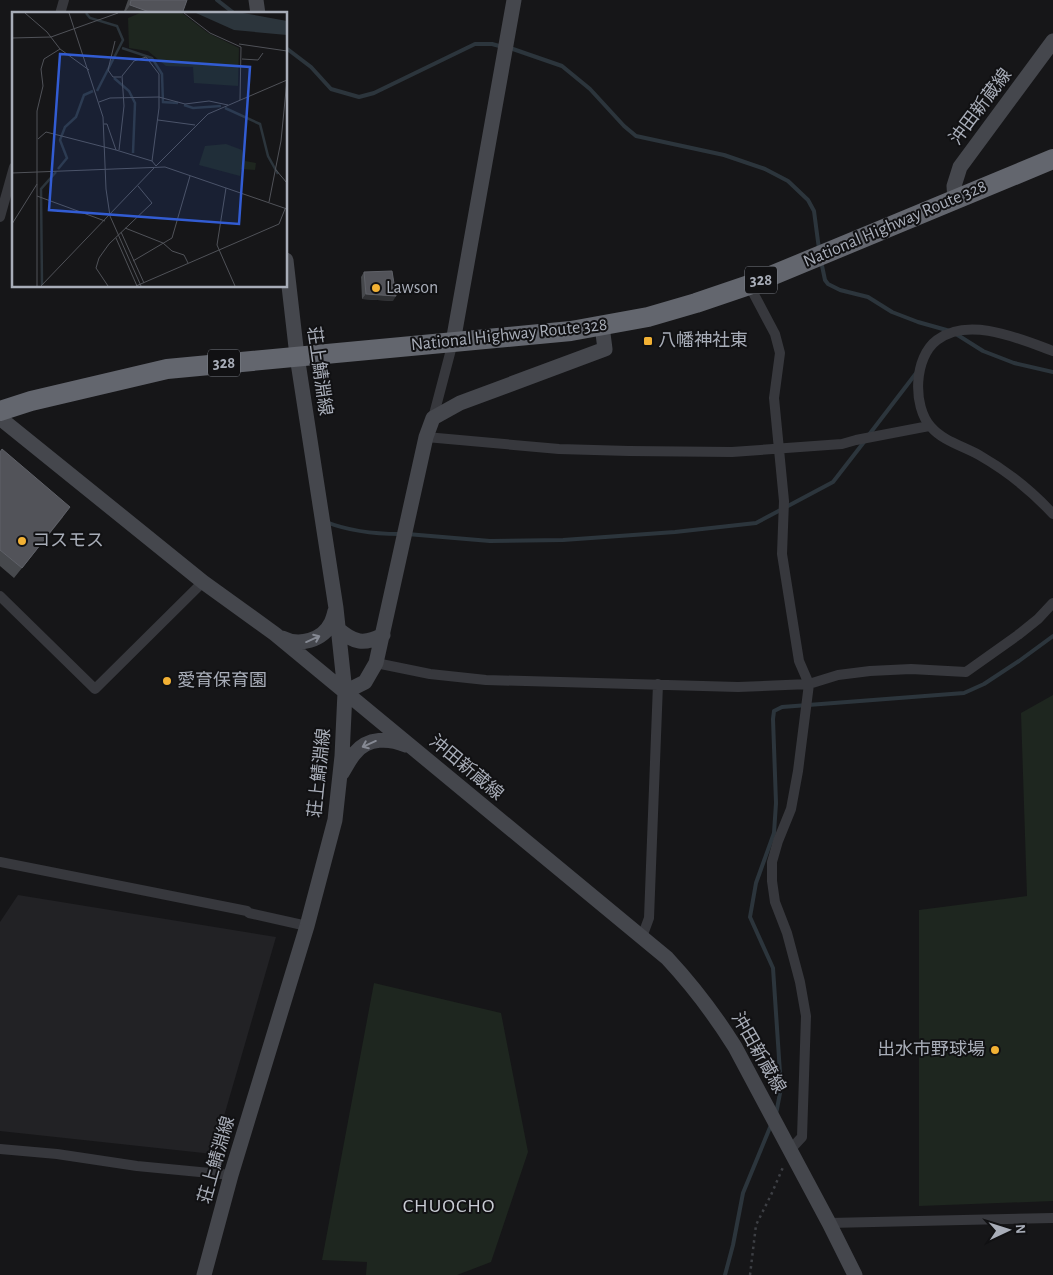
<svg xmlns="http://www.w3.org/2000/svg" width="1053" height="1275" font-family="'Alegreya Sans','Noto Sans JP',sans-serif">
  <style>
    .built { fill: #222225 }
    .green { fill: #1e261f }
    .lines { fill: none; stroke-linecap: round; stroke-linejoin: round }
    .stream { stroke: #2c353c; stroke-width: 4 }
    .path { stroke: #3d3f44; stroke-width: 2.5; stroke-dasharray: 2.5 4; stroke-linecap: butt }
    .street { stroke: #37383d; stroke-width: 10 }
    .secondary { stroke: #45474d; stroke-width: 15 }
    .highway { stroke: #63666e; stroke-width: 20 }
    .wall { fill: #47494d }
    .shaded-wall { fill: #2f3033 }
    .building { fill: #525359; stroke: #5f6168 }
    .oneway { stroke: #858993 }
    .poi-dot { fill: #f2b134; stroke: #111113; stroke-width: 2 }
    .labels { text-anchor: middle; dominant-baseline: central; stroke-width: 4; stroke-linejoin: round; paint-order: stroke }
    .shield { fill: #111113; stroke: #7b7e86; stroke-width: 1 }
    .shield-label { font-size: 16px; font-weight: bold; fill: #a8adb8 }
    .street-label { font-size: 18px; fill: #a8adb8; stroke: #111113 }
    .poi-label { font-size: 18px; fill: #a8adb8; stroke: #111113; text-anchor: start }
    .quarter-label { font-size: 20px; letter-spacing: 1px; fill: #c9ccd4; stroke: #111113 }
    .inset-river { fill: none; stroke: #2c353c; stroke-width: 2.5 }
    .inset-road { fill: none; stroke: #505258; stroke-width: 1 }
    .view { fill: #325cd3; fill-opacity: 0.15; stroke: #325cd3; stroke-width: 2.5 }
    .inset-edge { fill: none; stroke: #a8adb8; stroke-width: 2.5 }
  </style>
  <rect width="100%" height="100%" fill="#161618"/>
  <!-- built -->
  <path class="built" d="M18,895L276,937L213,1154L0,1131V922Z"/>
  <!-- green -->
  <path class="green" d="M1053,695V1201L919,1206V910L1027,896L1021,713Z
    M374,983L501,1013L528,1152L491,1262L457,1275H366L367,1262L322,1260Z"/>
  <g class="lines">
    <!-- stream -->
    <path class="stream" d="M217,0L235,14
      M286,48L311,67L331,89L359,97L374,93L475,44H492L503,47
      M510,48L562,66L590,89L624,126L636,136L724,155L765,169L788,181L808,200L814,211L819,249
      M821,261L825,280L828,284L840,290L868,297L892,312L918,322L950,331
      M956,334L983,351L1014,363L1053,372
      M868,436L917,372
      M326,522C349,531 375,534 400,534
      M407,534L490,541L563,540L675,532L756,523L833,482L864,442
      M776,1114L781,1088L773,968L750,917L756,883L774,833L776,803L773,719L774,711L782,707L964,693L984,684L1019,661L1053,636
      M725,1275L733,1245L743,1193L771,1125"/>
    <!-- path -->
    <path class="path" d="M750,1275L756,1225L771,1195L784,1165"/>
    <!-- street -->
    <path class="street" d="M60,14L64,0
      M0,217L14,167
      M749,285L775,334L780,353L774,398L784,501L782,554L799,661L809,684L798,771L791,809L778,841L772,862V881L775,902L787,933L800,982L806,1016L802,1137L790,1150
      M1053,351C1020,339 969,316 937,340C914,357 912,406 931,427C943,441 963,446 979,455C1007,471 1032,491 1053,514
      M433,418L453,342
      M426,437L559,449L629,451L732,452L842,444L856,440L929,426
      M0,596L95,689L203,582
      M376,663L430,674L486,680L738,687L809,684L838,675L870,671L911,669L966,672L1018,635L1038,619L1053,603
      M0,862L247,911L249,913L307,926
      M642,937L649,918L658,684
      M0,1149L57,1154L137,1166L231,1175
      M829,1223L1053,1218"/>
    <!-- secondary -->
    <path class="secondary" d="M256,0L258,14
      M955,200L954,186L960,167L1053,41
      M453,342L514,0
      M0,418L203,582L275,634L667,958C693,986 715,1015 735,1047L829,1223L855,1275
      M338,629C354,643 364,645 383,635
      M282,638C299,647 323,640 331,623C333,619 334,615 335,611
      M345,692L365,682L376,663L426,437L433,418L460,403L605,349L602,326
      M342,773C346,767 350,758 355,753C368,737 389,738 406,745
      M204,1275L231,1175L307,926L335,820L342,756L345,692L336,608L297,356L286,260"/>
    <!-- highway -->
    <path class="highway" d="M0,411L31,401L167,369L571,331L648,317L696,303L749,285L1053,159"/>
  </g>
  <!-- wall -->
  <path class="wall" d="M128,0H187L182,14H123Z
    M364,272L393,301L362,299L361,277Z
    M0,452L63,517L14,578L0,566Z"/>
  <!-- shaded-wall -->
  <path class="shaded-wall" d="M130,5L155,14H124Z
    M366,294L396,296L393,301L362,299Z
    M70,507L63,517L14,578L22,568Z"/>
  <!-- building -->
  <path class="building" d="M131,0H187L182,14H155L130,5Z
    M392,271L396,296L366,294L364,272Z
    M2,449L70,507L22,568L0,550V452Z"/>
  <!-- one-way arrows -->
  <defs><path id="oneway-shaft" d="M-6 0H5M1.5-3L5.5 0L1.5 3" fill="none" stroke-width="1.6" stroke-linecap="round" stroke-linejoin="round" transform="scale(1.25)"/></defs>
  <g class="oneway">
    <use href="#oneway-shaft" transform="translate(313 639) rotate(-24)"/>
    <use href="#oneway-shaft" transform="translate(369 744) rotate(156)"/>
  </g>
  <!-- markers -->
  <g class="poi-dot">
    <circle cx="376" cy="288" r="5"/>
    <rect x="643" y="336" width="10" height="10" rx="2.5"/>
    <circle cx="22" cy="541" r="5"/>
    <circle cx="167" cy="681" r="5"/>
    <circle cx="995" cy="1050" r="5"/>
  </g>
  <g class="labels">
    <!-- shield labels -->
    <g class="shield">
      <rect x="745" y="266.5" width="32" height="27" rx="4"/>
      <rect x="208" y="349.5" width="32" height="27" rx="4"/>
    </g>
    <g class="shield-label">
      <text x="761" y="280">328</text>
      <text x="224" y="363">328</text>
    </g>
    <!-- street labels -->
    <g class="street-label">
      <text transform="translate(981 107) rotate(-53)">沖田新蔵線</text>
      <text transform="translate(895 224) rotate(-23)">National Highway Route 328</text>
      <text transform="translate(509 335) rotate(-6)">National Highway Route 328</text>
      <text transform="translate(319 371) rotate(82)">荘上鯖淵線</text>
      <text transform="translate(466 768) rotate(40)">沖田新蔵線</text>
      <text transform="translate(320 773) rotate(-84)">荘上鯖淵線</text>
      <text transform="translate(758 1053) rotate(60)">沖田新蔵線</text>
      <text transform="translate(217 1160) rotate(-74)">荘上鯖淵線</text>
    </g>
    <!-- poi labels -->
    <g class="poi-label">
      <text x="386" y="288">Lawson</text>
      <text x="658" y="341">八幡神社東</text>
      <text x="32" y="541">コスモス</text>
      <text x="177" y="681">愛育保育園</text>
      <text x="985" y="1050" text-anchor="end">出水市野球場</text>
    </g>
    <!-- quarter labels -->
    <g class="quarter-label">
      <text x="449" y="1206">CHUOCHO</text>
    </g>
  </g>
  <!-- overview -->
  <g transform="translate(12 12)">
    <rect width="275" height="275" fill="#161618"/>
    <path d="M128,1H170L196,21L227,36L226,74L182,71L181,55L154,54L136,39L117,36L116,6ZM214,132L230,138L233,149L244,151L243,158L229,157L228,164L187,153L193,134Z" fill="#1e261f"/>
    <path d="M184,1H231L275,9V23L222,18Z" fill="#2c353c"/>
    <path class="inset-river" d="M74,1L78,6L105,14L111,28L85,79M110,36L140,46L150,62L151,90L166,91M102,66L117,79L123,91L121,141M172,93L181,96L209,94M213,96L248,112L256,144L266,162M46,157L55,146L48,128L53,115L64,105L72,83L81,79M30,273L29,177L44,160"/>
    <path class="inset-road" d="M13,1L35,20L48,37L77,58M57,1L91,105L94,177L98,204L129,274M172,1L198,21L229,35L228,88M0,26L39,25L106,1M103,29L96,58L101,65H109M227,32L275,39M230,47L246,48L251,41M87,90L98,86L147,85L173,92L197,89L216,93M146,108L183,113M92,112H95L104,138L140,149L144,154L196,102L275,68M26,127L34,120L104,138M107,138L112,94L110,64L122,49L134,45L147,62V96L140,149M264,158L275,171M0,161L153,155L275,197M214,176L205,233L223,274M25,184L93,209M257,190L269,129L275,68M0,212L25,172M113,216L151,231L160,239L172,243L176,251M109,220L132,271M104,226L125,274M121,249L160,226L178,164M25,274V99L31,74L29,57L32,47L48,37M29,274L142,156M96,274L84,256L87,246L97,232L140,191L126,174M124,274L267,212L273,197"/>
    <path class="view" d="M48,42L238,55L227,212L37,198Z"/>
    <rect width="275" height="275" class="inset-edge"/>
  </g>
  <!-- north arrow -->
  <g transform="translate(1008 1230) rotate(86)" stroke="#111113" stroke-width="4" paint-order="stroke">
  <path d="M0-4L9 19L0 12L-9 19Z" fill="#a8adb8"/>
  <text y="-8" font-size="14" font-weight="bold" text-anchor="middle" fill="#a8adb8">N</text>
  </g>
</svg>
